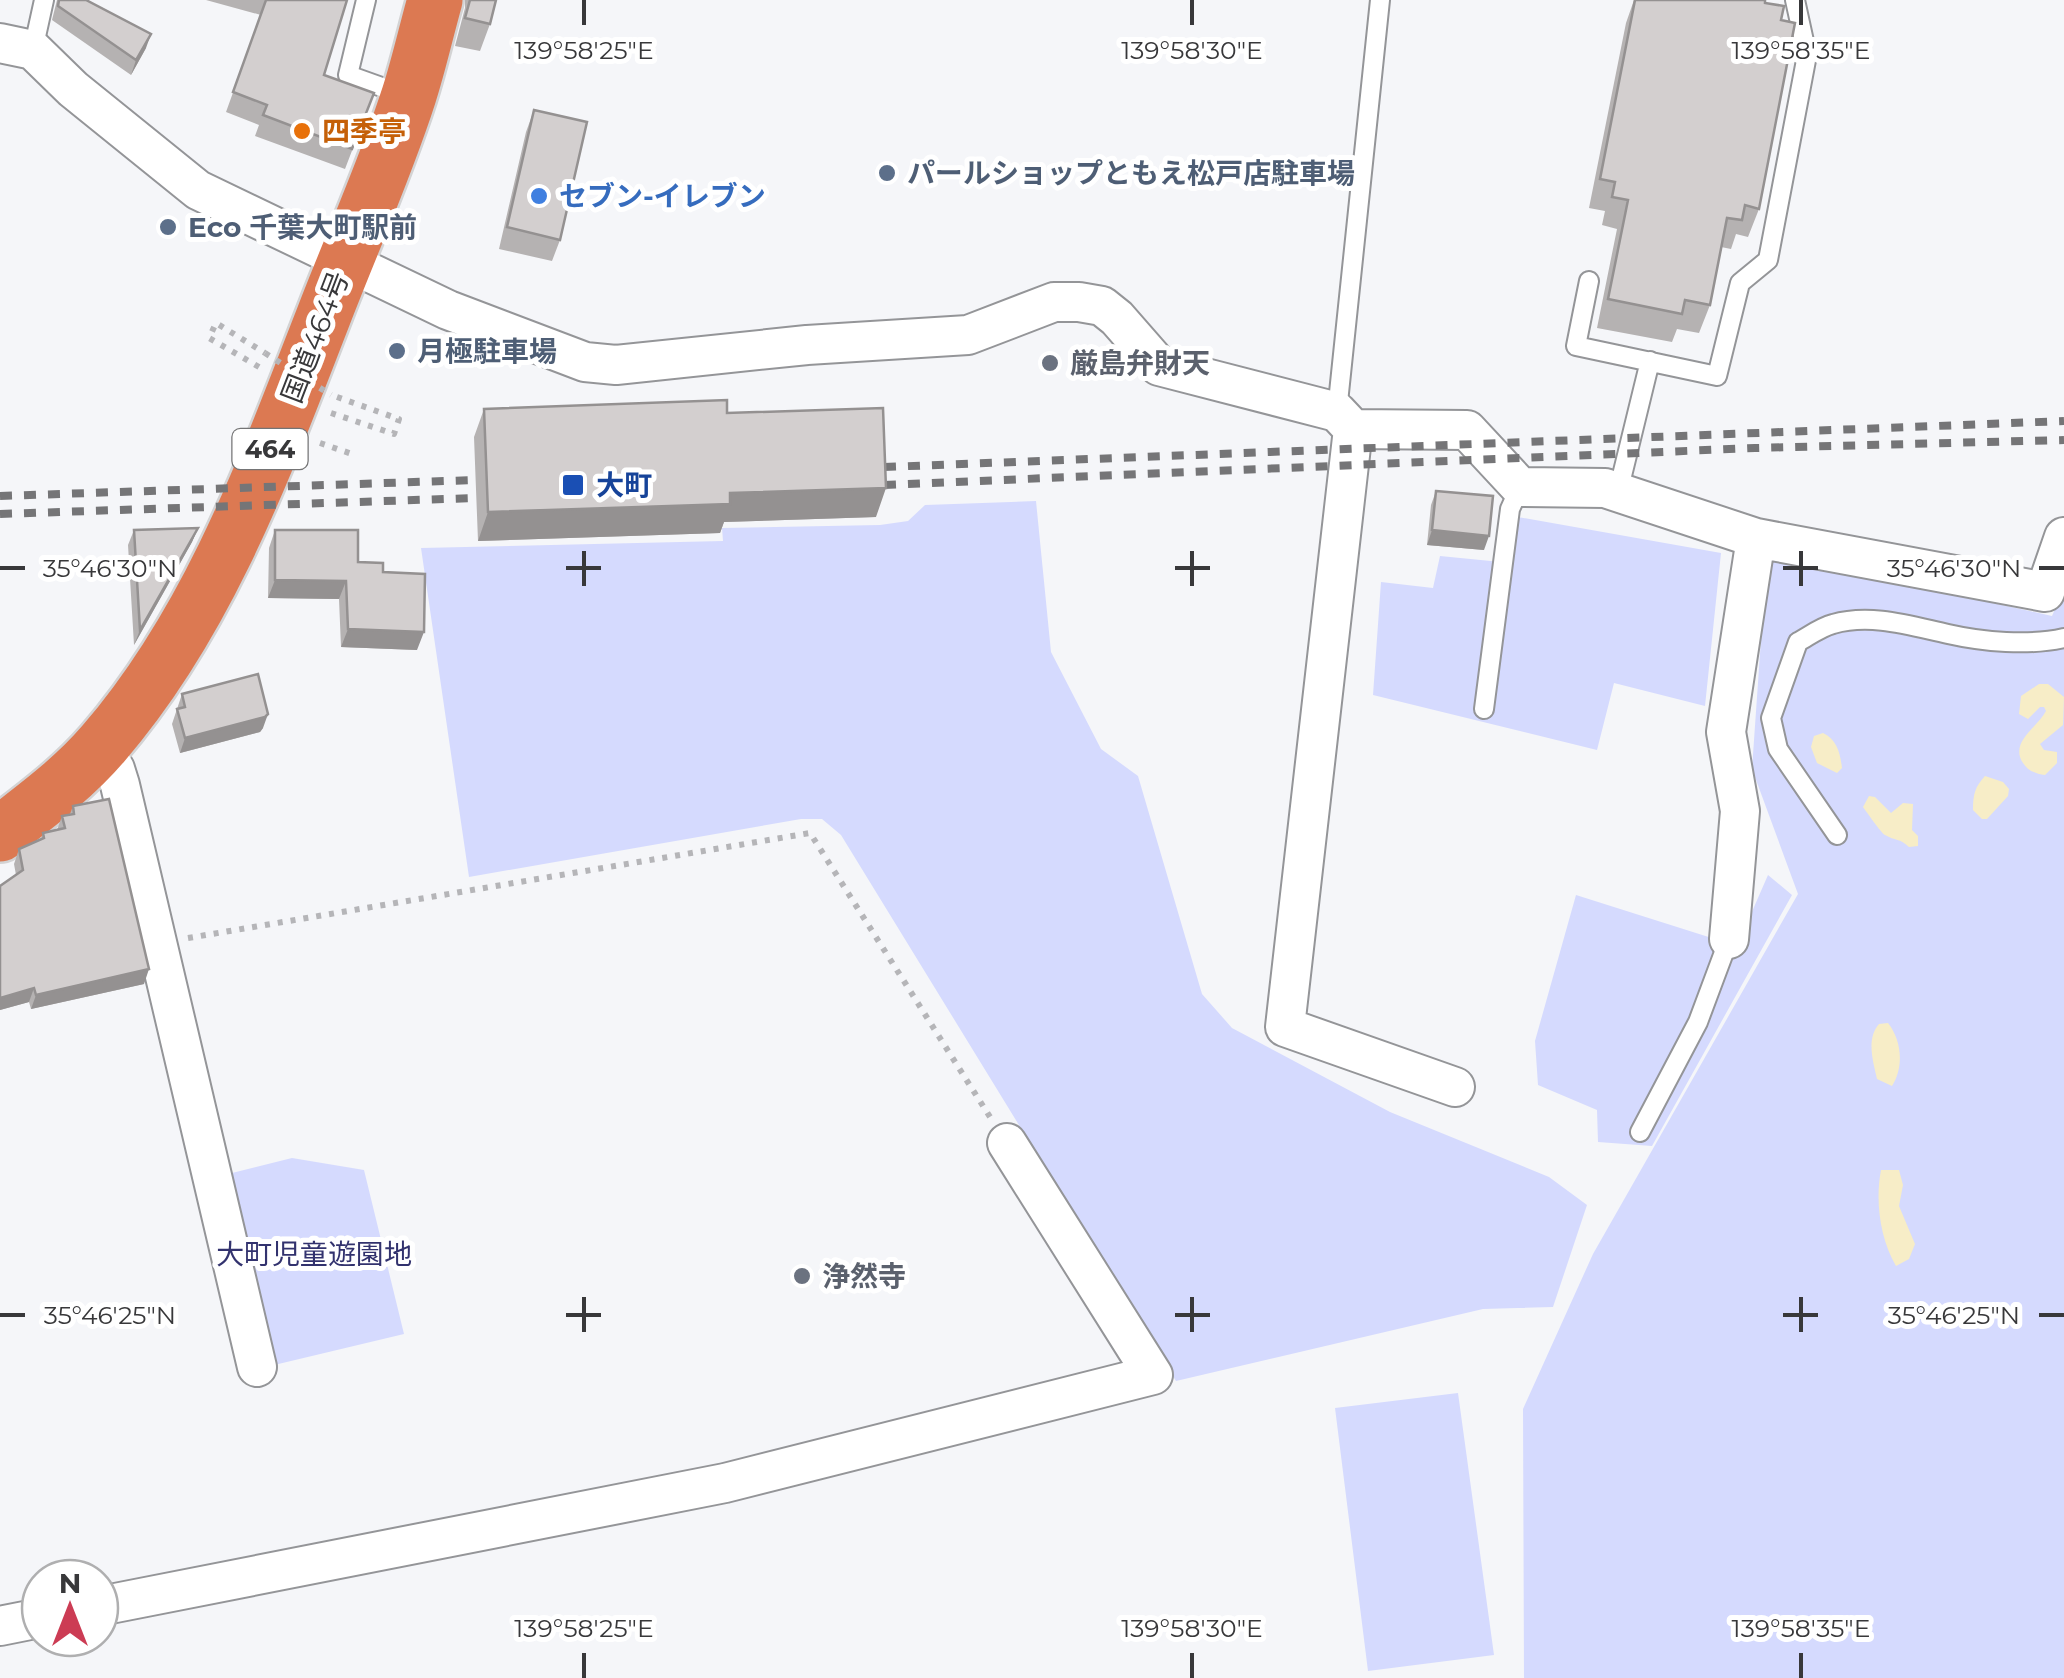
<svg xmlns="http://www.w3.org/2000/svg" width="2064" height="1678" font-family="Montserrat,'Noto Sans JP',sans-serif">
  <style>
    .green { fill: #d5dafe }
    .sand { fill: #f7edc7 }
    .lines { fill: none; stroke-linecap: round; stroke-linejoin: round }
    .lane-casing { stroke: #949598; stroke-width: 22 }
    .street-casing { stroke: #949598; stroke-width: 42 }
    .highway-casing { stroke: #d3d3d4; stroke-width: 60 }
    .path { stroke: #b5b5b8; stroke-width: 6; stroke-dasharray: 5 8; stroke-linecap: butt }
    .lane { stroke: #fff; stroke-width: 18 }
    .street { stroke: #fff; stroke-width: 38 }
    .highway { stroke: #dc7952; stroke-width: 55 }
    .rail { stroke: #757577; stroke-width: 8; stroke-dasharray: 12 12; stroke-linecap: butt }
    .path-bridge { stroke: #b5b5b8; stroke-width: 6; stroke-dasharray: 5 8; stroke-linecap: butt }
    .wall { fill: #b5b2b2 }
    .shaded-wall { fill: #949191 }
    .building { fill: #d3cfcf; stroke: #949191; stroke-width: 2.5 }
    .ticks { fill: none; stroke: #38383a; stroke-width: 4 }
    .food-dot { fill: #e8710a; stroke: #fff; stroke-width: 4 }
    .service-dot { fill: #5c6f8a; stroke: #fff; stroke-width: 4 }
    .shop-dot { fill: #3f7fe0; stroke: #fff; stroke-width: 4 }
    .worship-dot { fill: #6b7280; stroke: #fff; stroke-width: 4 }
    .transit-dot { fill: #1a4fb4; stroke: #fff; stroke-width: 4 }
    .labels { text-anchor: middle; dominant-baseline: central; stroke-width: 10; stroke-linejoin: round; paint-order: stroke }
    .shield { fill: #fff; stroke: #747475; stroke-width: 2.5 }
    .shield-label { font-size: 25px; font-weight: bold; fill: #38383a }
    .food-label { font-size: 28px; font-weight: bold; fill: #c56008; stroke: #fff; text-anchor: start }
    .service-label { font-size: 28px; font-weight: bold; fill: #4e5e75; stroke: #fff; text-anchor: start }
    .shop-label { font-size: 28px; font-weight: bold; fill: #366cbe; stroke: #fff; text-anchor: start }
    .street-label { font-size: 28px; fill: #38383a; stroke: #fff }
    .worship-label { font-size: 28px; font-weight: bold; fill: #5b616d; stroke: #fff; text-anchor: start }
    .transit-label { font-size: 28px; font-weight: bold; fill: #164399; stroke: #fff; text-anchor: start }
    .park-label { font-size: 28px; fill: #32326e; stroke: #fff }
    .ticks-label { font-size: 25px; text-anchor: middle; fill: #38383a; stroke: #fff; stroke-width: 10; stroke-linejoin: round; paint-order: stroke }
  </style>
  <rect width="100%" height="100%" fill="#f5f6f9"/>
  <!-- green -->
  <path class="green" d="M1036,501L1051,652L1101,749L1138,776L1202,994L1232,1028L1390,1112L1549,1177L1587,1205L1553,1307L1483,1309L1176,1381L841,835L822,819H801L469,877L421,548L723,541L722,528L880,525L908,521L925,505Z
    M1518,517L1721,553L1705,706L1614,683L1597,750L1373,695L1381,582L1433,588L1440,556L1511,563Z
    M1767,553L2052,616L2064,588V1678H1524L1523,1409L1593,1254L1798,894L1752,769Z
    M1768,875L1792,895L1652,1146L1598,1142L1597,1110L1538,1085L1535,1041L1576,895L1737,946Z
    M292,1158L364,1170L404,1334L270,1366L224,1175Z
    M1458,1393L1494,1655L1368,1671L1335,1408Z"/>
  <!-- sand -->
  <path class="sand" d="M2039,684H2048L2064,697L2063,725L2040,744L2044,750L2057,752V763L2045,775C2036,774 2028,771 2023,763C2009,742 2038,727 2046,711L2044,707H2040L2028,719L2019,714L2021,696Z
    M1823,733C1837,740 1840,752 1842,768L1837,773L1817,763L1811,747L1814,736Z
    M1985,776L2003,782L2009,789L2008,796L1987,819H1982L1973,810C1973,794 1975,787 1985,776Z
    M1869,796L1875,797L1891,813L1903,803L1913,804L1912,830L1918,836V846L1909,847C1900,838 1895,841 1885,835C1881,833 1866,811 1863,807Z
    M1888,1023C1902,1041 1904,1067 1892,1086L1877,1079C1873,1061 1866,1039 1879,1024Z
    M1881,1170H1899L1903,1185L1899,1206L1915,1244L1909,1259L1896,1266C1880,1239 1875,1201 1881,1170Z"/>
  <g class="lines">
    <!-- lane casing -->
    <g class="lane-casing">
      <path id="lane" d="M366,0L348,75L404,95
        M33,50L44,0
        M1589,281L1576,346L1717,376L1740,283L1768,260L1807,55L1795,0
        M1337,412L1380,0
        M1618,492L1650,361
        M1484,709L1510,509L1520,487
        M1837,835L1778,749L1771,718L1798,642C1809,636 1821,627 1833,624C1871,613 1911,626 1948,634C1983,642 2029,646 2064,638
        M1640,1132L1698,1022L1729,939"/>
    </g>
    <!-- street casing -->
    <g class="street-casing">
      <path id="street" d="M0,43L33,50L73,89L198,190L448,310L585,362L616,365L807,345L968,335L1054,302H1079L1102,306L1117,318L1159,366L1337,412L1353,429L1467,430L1520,487L1605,488L1756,538L2045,592L2064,537
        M1353,429L1285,1027L1455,1087
        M100,747L115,769L120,785L257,1367
        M1729,939L1740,811L1726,732L1756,538
        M100,1606L725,1483L1153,1375L1007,1143
        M0,1626L40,1618"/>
    </g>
    <!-- highway casing -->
    <g class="highway-casing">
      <path id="highway" d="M0,834C36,806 73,779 103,744C210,620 265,466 324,315C352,242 385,170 409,95C419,64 426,32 435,0"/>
    </g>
    <!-- path -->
    <path class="path" d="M259,367L209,338L216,323L265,353
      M331,413L394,434L399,419L337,397
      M320,443L352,454
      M188,938L810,833L990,1117"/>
    <!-- lane -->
    <use href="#lane" class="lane"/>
    <!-- street -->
    <use href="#street" class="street"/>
    <!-- highway -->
    <use href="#highway" class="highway"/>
    <!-- rail -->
    <path class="rail" d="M860,468L2064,421
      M860,486L1755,448L2064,440
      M0,496L505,479
      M0,514L505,497"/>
    <!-- path-bridge -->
    <path class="path-bridge" d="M265,353L331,395"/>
  </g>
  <!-- wall -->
  <path class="wall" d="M57,0H86L146,48L131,75L52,20Z
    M206,0H347L324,75L374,93L345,169L255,136L259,125L226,112L261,15Z
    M465,0H496L490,24L480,51L455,46L465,8Z
    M1634,0H1765V3L1781,20L1759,209L1748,237L1736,234L1731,249L1721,247L1710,305L1699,333L1677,329L1672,342L1597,328L1617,229L1602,225L1605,211L1589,208L1626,23Z
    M534,110L560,240L552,261L499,249L526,132Z
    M484,409L727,413L876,517L724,522L720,533L478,541L474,437Z
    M1436,491L1484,550L1427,545L1431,505Z
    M198,528L192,542L134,645L128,545L134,530Z
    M275,530L383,572L417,650L341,647L339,599L268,598L269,548Z
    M182,694L263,728L260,732L180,753L172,724Z
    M73,806L144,984L31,1009L29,1002L0,1010V886L16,875L14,864L19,849L41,840L43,833L57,830L62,816L70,814Z"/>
  <!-- shaded-wall -->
  <path class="shaded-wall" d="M151,34L146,48L131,75L136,60Z
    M886,488L876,517L724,522L720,533L478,541L488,512L730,493Z
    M198,528L192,542L134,645L140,630Z
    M1432,530L1489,536L1484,550L1427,545Z
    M275,580L346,581L339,599L268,598Z
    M348,629L424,632L417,650L341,647Z
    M268,714L263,728L260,732L180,753L185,738Z
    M149,969L144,984L31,1009L36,995Z
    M34,988L29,1002L0,1010V998Z"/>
  <!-- building -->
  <path class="building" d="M59,0H86L151,34L136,60L58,6Z
    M266,0H347L324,75L374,93L352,149L263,115L267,105L233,92Z
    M470,0H496L490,24L465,18Z
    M1635,0H1765V3L1784,6L1781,20L1795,23L1759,209L1745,205L1742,220L1727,218L1710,305L1685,300L1682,314L1608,299L1628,200L1612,197L1615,182L1600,179Z
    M534,110L587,122L560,240L507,227Z
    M727,400V413L883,408L886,488L730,493V504L488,512L484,409Z
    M1436,491L1493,496L1489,536L1432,530Z
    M198,528L140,630L134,530Z
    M275,530H358V562L383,563V572L425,574L424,632L348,629L346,581L275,580Z
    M258,674L268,714L265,717L185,738L177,709L185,707L182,694Z
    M109,799L149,969L36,995L34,988L0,998V886L23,870L19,849L44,838L43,833L65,828L62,816L74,814L73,806Z"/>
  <!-- ticks -->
  <path class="ticks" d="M584,0V25M1192,0V25M1801,0V25M584,551V586M1192,551V586M1801,551V586M0,568H25M566,568H601M1175,568H1210M1783,568H1818M2039,568H2064M584,1297V1332M1192,1297V1332M1801,1297V1332M0,1315H25M566,1315H601M1175,1315H1210M1783,1315H1818M2039,1315H2064M584,1653V1678M1192,1653V1678M1801,1653V1678"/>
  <!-- markers -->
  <circle class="food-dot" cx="302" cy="131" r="10"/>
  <g class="service-dot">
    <circle cx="887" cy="173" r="10"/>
    <circle cx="168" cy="227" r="10"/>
    <circle cx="397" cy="351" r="10"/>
  </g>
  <circle class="shop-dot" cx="539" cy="196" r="10"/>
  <g class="worship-dot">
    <circle cx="1050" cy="363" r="10"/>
    <circle cx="802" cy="1276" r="10"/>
  </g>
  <rect class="transit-dot" x="561" y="473" width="24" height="24" rx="5"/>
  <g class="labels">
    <!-- shield labels -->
    <rect class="shield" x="232.5" y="429" width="75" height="40" rx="8"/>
    <g class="shield-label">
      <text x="270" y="449">464</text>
    </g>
    <!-- food labels -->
    <g class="food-label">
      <text x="322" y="131">四季亭</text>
    </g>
    <!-- service labels -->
    <g class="service-label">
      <text x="907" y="173">パールショップともえ松戸店駐車場</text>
      <text x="188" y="227">Eco 千葉大町駅前</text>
      <text x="417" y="351">月極駐車場</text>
    </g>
    <!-- shop labels -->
    <g class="shop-label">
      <text x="559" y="196">セブン-イレブン</text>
    </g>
    <!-- street labels -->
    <g class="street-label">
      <text transform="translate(315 337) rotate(-69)">国道464号</text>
    </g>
    <!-- worship labels -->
    <g class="worship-label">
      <text x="1070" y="363">厳島弁財天</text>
      <text x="822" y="1276">浄然寺</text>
    </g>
    <!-- transit labels -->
    <g class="transit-label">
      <text x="596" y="485">大町</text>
    </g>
    <!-- park labels -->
    <g class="park-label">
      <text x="314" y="1254">大町児童遊園地</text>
    </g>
  </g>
  <g class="ticks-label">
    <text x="584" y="59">139°58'25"E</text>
    <text x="1192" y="59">139°58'30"E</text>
    <text x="1801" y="59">139°58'35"E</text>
    <text x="110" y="577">35°46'30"N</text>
    <text x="1954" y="577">35°46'30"N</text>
    <text x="110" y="1324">35°46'25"N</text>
    <text x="1954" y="1324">35°46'25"N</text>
    <text x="584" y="1637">139°58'25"E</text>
    <text x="1192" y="1637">139°58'30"E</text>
    <text x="1801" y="1637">139°58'35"E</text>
  </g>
  <!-- north arrow -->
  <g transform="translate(70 1608)"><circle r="48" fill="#ffffff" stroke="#afafb0" stroke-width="2.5"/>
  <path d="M0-8L18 38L0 25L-18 38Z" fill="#cc3c54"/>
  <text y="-15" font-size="28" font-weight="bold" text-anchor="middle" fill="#38383a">N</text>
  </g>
</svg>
